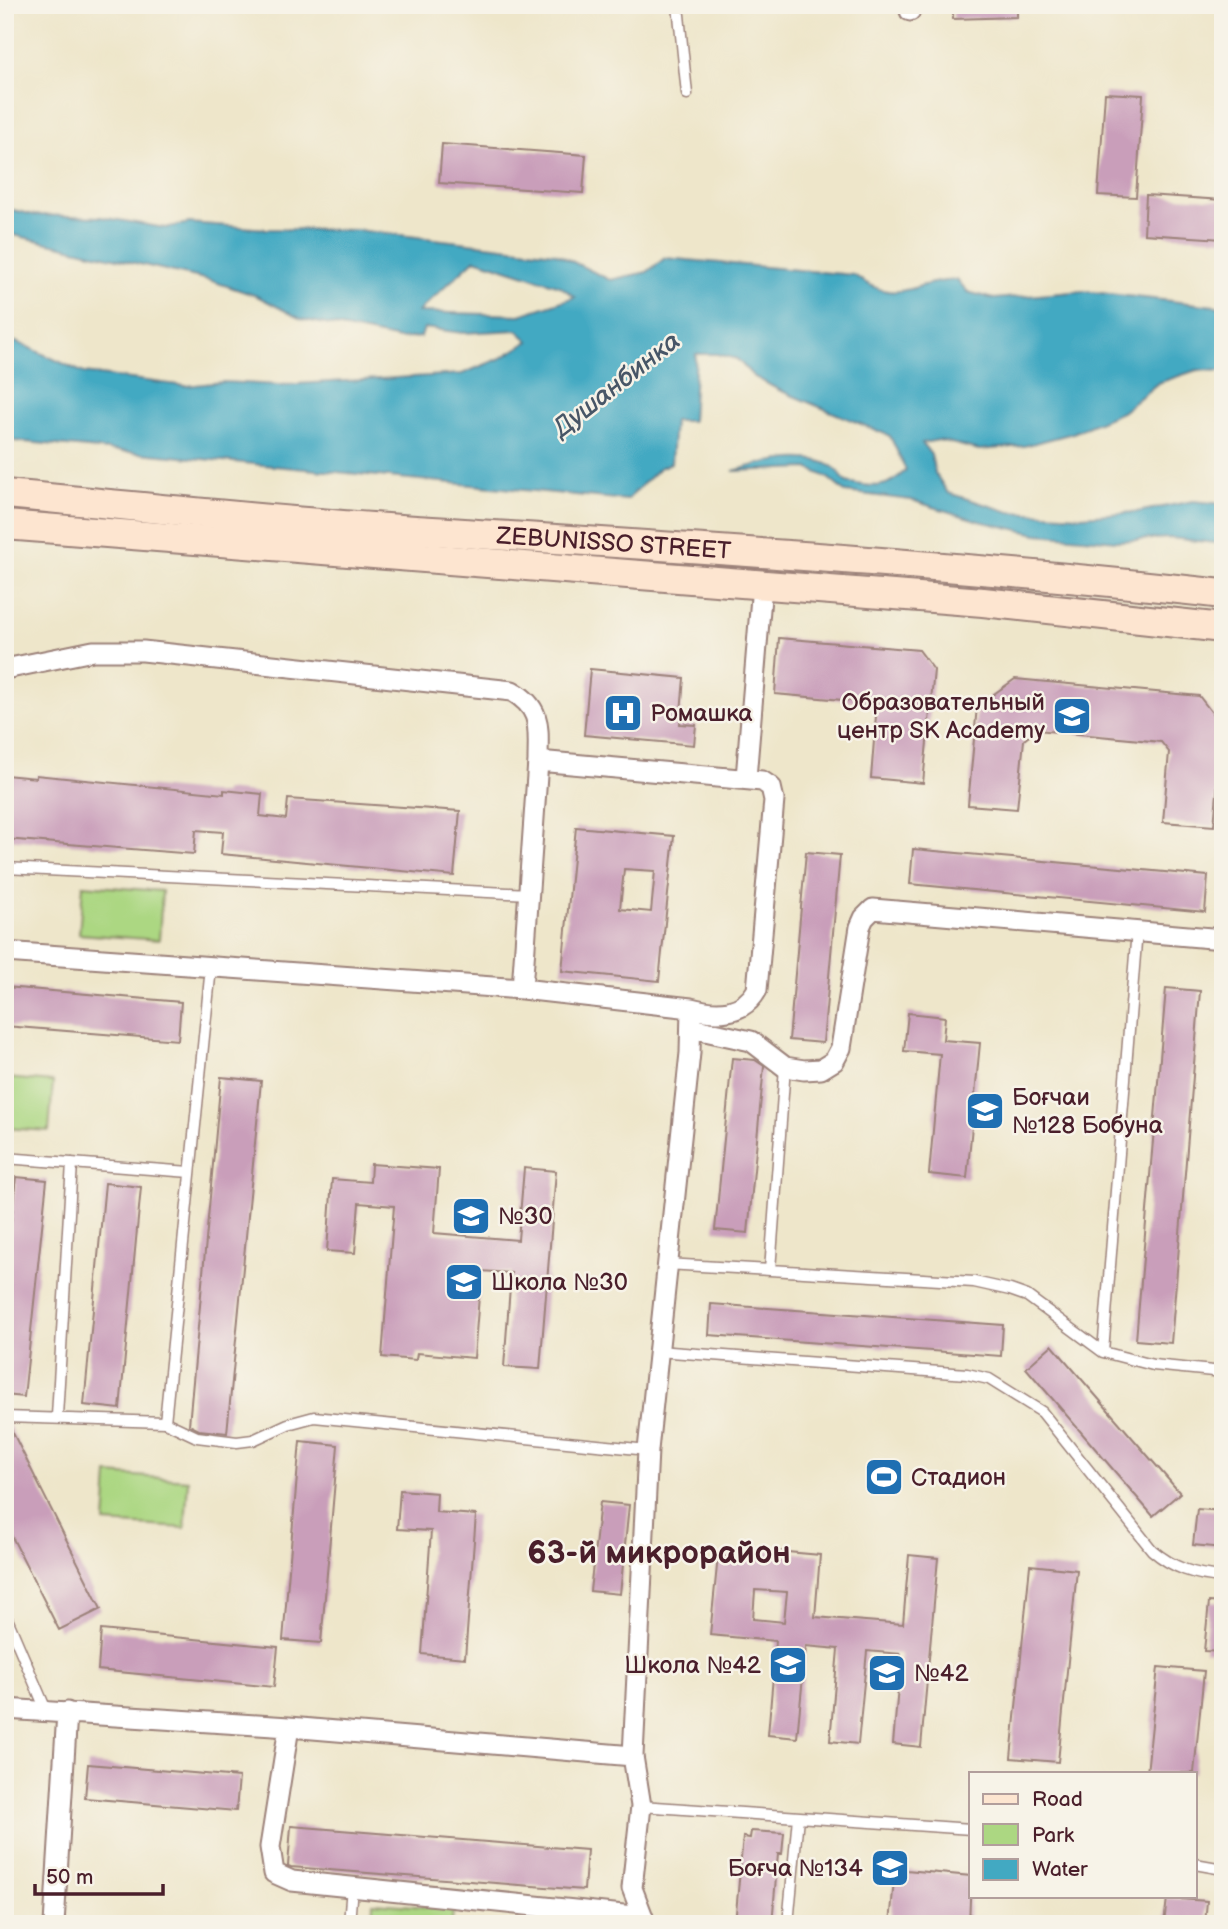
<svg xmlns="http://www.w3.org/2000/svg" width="1228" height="1929" font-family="'Balsamiq Sans',sans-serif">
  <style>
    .green { fill: #acd782; stroke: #7b7b56; stroke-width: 2 }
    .water { fill: #42a9c2; stroke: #466476; stroke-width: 2; fill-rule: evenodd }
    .building { fill: #c99eba; fill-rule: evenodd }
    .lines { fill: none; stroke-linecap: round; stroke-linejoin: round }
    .lane-casing { stroke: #9c827a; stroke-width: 13 }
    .street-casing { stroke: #9c827a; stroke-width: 23 }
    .secondary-casing { stroke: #9c827a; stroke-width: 32 }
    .lane { stroke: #fff; stroke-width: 10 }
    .street { stroke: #fff; stroke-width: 19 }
    .secondary { stroke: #fde5d0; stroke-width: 28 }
    .labels { text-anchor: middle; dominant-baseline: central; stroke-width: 5; stroke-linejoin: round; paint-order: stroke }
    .street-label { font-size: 24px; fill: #4a1f2b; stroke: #f7f3e8 }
    .poi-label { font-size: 24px; fill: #4a1f2b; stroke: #f7f3e8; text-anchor: start }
    .water-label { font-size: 26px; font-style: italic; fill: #475667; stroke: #f7f3e8 }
    .district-label { font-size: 32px; font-weight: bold; fill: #4a1f2b; stroke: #f7f3e8 }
  </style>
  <rect width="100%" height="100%" fill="#f7f3e8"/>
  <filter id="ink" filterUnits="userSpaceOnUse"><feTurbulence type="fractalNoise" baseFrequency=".0143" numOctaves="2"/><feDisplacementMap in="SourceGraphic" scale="14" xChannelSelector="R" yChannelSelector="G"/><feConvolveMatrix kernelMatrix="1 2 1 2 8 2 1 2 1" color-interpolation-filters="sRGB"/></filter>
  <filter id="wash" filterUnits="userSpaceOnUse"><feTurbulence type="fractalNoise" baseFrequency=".00686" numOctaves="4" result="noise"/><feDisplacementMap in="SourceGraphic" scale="28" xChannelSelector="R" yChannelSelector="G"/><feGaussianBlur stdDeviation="1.57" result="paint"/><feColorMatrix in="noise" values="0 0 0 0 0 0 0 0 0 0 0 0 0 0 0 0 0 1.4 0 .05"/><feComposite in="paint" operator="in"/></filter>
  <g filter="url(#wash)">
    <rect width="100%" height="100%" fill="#eee6ca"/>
    <!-- green -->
    <path class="green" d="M83,885L162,891L159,940L79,934Z
      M5,1078L53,1082L49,1131L5,1128Z
      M108,1474L188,1480L185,1528L105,1523Z
      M373,1903L453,1909L452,1924H372Z"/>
    <!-- water -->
    <path class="water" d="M5,208L34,215L101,217L165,228L189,223L267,229L357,230L555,253L610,280L647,272L665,258L854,275C899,309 911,280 957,280L968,292L994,299L1083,291L1223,307V371L1197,370L1158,383L1122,412L1073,433L1024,446L979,450L939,440L922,443L931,455L935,473L948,493L1010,512L1081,516L1137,512L1193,501L1223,504V544L1171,538L1117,541L1037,534L979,521L911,500L845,492L827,477L808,468L733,471C760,463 805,451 831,466C837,468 842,478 846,482C873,487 885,491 906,470L890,436L779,390L753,376L737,359L717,354H696L692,421H674L671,463L659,468L627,500L5,440V339L19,343L84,373L186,386L223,382L280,385L462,374L501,358L529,341L517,330L463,333L424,328L421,337L399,339L301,319L257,296L209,280L5,233ZM475,259L560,286L575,297L520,315L418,312Z"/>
    <g id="blocks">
      <!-- building -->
      <path class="building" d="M953,5H1017V17L953,19Z
        M1105,93L1143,95L1136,197L1098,195Z
        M442,144L586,155L583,193L439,183Z
        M1146,195L1223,200V239L1144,234Z
        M779,638L919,650L934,670L923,783L871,778L877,703L775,694Z
        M590,669L684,678L680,724L696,725L694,745L584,735Z
        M1015,679L1199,696L1223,727L1214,826L1163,822L1169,752L1161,742L1037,730L1024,740L1017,809L968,805L977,706Z
        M5,775L36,778V775L224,794V790L262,794L260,816L286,819L288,799L460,811L454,876L221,854L223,832L196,830L194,854L5,839Z
        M576,827L674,836L659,981L562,971ZM624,869L655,871L651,912L620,909Z
        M913,849L1208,876L1205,912L910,884Z
        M806,852L840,855L823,1043L789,1040Z
        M5,987L181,1002L178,1040L5,1026Z
        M1166,988L1200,991L1171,1343L1136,1340Z
        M908,1013L945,1017L943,1040L980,1043L967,1178L929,1174L940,1054L904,1051Z
        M732,1058L755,1060L764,1066L748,1233L715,1230Z
        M221,1077L261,1081L227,1433L199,1430L189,1425Z
        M371,1164L439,1169L434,1233L518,1240L524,1168L556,1171L540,1369L504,1367L511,1273L481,1271L474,1358L417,1353L416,1360L382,1357L394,1206L359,1203L355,1253L327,1251L332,1179L370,1182Z
        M16,1177L47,1180L24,1397L5,1395V1276Z
        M105,1183L141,1187L120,1409L84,1405Z
        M711,1304L1003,1325L1001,1356L709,1335Z
        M1052,1345L1180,1493L1153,1516L1026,1368Z
        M5,1424L9,1425L101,1609L59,1630L5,1523Z
        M300,1441L338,1445L321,1643L283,1640Z
        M400,1490L437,1493L436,1512L476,1515L465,1658L422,1654L431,1531L397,1529Z
        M600,1502L629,1505L620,1594L590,1591Z
        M1197,1509L1223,1511V1548L1193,1545Z
        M754,1549L820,1555L815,1617L903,1624L909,1555L938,1558L921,1747L893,1744L901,1654L867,1651L858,1744L830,1741L838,1649L806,1646L797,1738L768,1735L776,1641L710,1635L718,1556L753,1559ZM755,1590L787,1592L784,1622L753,1619Z
        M1030,1565L1077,1570L1058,1762L1011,1758Z
        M1209,1602L1223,1603V1652L1204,1651Z
        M101,1630L278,1647L274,1687L98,1670Z
        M1158,1667L1204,1671L1194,1773H1147Z
        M88,1764L239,1777L236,1811L85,1798Z
        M291,1826L587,1850L584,1890L291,1867L288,1866Z
        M751,1831L784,1833L782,1854H778L772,1924H735L743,1837L750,1838Z
        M895,1869L971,1876L969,1924H890Z
        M1167,1898L1207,1901L1205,1924H1164Z"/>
    </g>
  </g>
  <g filter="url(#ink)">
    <use href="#blocks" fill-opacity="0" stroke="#9c827a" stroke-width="2"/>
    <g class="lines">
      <!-- lane casing -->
      <g class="lane-casing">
        <path id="lane" d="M678,5L687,94
          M5,868L529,894
          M5,1158L190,1172
          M666,1264L770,1270L785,1067
          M770,1270L974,1282L1010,1290L1027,1296L1103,1352L1153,1365L1223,1372
          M657,1351L967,1374L989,1379L1042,1412L1152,1550C1173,1568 1194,1575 1223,1577
          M1103,1352L1137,930
          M57,1416L72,1163
          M5,1417L165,1422L197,1437L237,1442L253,1440L288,1424L314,1417L648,1450
          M165,1422L211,967
          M5,1614L46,1710
          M641,1806L971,1829
          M1195,1864L1223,1869
          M349,1924L352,1886
          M788,1924L798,1817"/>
      </g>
      <!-- street casing -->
      <g class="street-casing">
        <path id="street" d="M909,5L910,11
          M5,669L93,651H143L512,691C543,709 538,728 538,761L762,781L771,787L774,800L757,990C743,1015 717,1015 691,1008
          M746,778L762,585
          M5,952L522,989L691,1008L690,1053L648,1450L633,1756L641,1806L632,1888L643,1917V1924
          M522,989L538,761
          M691,1028L751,1041L785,1067L804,1070L821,1069L834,1061L841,1048L860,927L864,918L873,909L1223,939
          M5,1709L289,1727L633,1756
          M289,1727L270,1847L274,1873L292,1881L643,1917
          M54,1924L67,1712"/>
      </g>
      <!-- secondary casing -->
      <g class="secondary-casing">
        <g id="secondary">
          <path id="s1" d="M5,494C127,505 250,519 372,527C656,546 940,562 1223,594"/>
          <path d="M5,525L983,602L1223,628"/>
        </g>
      </g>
      <!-- lane -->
      <use href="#lane" class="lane"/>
      <!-- street -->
      <use href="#street" class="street"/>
      <!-- secondary -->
      <use href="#secondary" class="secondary"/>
    </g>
  </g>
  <!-- icons -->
  <defs>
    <g id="hospital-square" transform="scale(2.0125)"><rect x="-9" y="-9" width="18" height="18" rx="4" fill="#1f6fb2" stroke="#f7f3e8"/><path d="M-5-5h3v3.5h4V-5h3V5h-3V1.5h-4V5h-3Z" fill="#fff"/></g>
    <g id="university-square" transform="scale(2.0125)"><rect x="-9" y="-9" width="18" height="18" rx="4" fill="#1f6fb2" stroke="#f7f3e8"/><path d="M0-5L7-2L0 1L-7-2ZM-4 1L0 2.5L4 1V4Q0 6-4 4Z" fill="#fff"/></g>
    <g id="school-square" transform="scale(2.0125)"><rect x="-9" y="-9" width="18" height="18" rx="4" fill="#1f6fb2" stroke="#f7f3e8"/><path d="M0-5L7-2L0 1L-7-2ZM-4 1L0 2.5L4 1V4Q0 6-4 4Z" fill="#fff"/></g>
    <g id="stadium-square" transform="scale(2.0125)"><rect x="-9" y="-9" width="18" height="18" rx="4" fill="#1f6fb2" stroke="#f7f3e8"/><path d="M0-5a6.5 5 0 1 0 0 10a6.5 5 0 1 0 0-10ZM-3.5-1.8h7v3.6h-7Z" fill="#fff"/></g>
  </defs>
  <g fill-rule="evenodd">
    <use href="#hospital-square" x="623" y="713"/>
    <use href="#university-square" x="1072" y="716"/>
    <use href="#school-square" x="985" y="1111"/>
    <use href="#school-square" x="471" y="1216"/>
    <use href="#school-square" x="464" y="1282"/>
    <use href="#stadium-square" x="884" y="1477"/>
    <use href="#school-square" x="788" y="1665"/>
    <use href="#school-square" x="887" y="1673"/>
    <use href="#school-square" x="890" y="1868"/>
  </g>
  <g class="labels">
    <!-- street labels -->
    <g class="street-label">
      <text stroke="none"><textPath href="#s1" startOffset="611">ZEBUNISSO STREET</textPath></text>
    </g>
    <!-- poi labels -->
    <g class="poi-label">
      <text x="1045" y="702" text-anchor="end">Образовательный<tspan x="1045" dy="28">центр SK Academy</tspan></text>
      <text x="650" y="713">Ромашка</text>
      <text x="1012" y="1097">Боғчаи<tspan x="1012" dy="28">№128 Бобуна</tspan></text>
      <text x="498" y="1216">№30</text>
      <text x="491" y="1282">Школа №30</text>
      <text x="911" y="1477">Стадион</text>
      <text x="761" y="1665" text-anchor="end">Школа №42</text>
      <text x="914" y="1673">№42</text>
      <text x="863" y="1868" text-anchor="end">Боғча №134</text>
    </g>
    <!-- water labels -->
    <g class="water-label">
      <text transform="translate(617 385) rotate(-38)">Душанбинка</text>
    </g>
    <!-- district labels -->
    <g class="district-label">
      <text x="659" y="1553">63-й микрорайон</text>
    </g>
  </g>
  <!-- margin -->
  <rect width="1228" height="1929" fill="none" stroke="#f7f3e8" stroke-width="28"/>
  <!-- legend -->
  <rect x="969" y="1772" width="228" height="126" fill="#f7f3e8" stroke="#b29e9c" stroke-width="2"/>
  <rect x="983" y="1794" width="35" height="10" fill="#fde5d0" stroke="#b29e9c" stroke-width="2"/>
  <text x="1032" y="1806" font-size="21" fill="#4a1f2b">Road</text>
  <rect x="983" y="1824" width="35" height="21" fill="#acd782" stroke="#b29e9c" stroke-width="2"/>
  <text x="1032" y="1842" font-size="21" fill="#4a1f2b">Park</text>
  <rect x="983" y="1859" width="35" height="21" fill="#42a9c2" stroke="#b29e9c" stroke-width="2"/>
  <text x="1032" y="1876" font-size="21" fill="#4a1f2b">Water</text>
  <!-- scale -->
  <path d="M35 1884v10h128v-10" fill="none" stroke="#4a1f2b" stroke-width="3.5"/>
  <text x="46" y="1884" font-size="21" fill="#4a1f2b" stroke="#f7f3e8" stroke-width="5" paint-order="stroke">50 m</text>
</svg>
